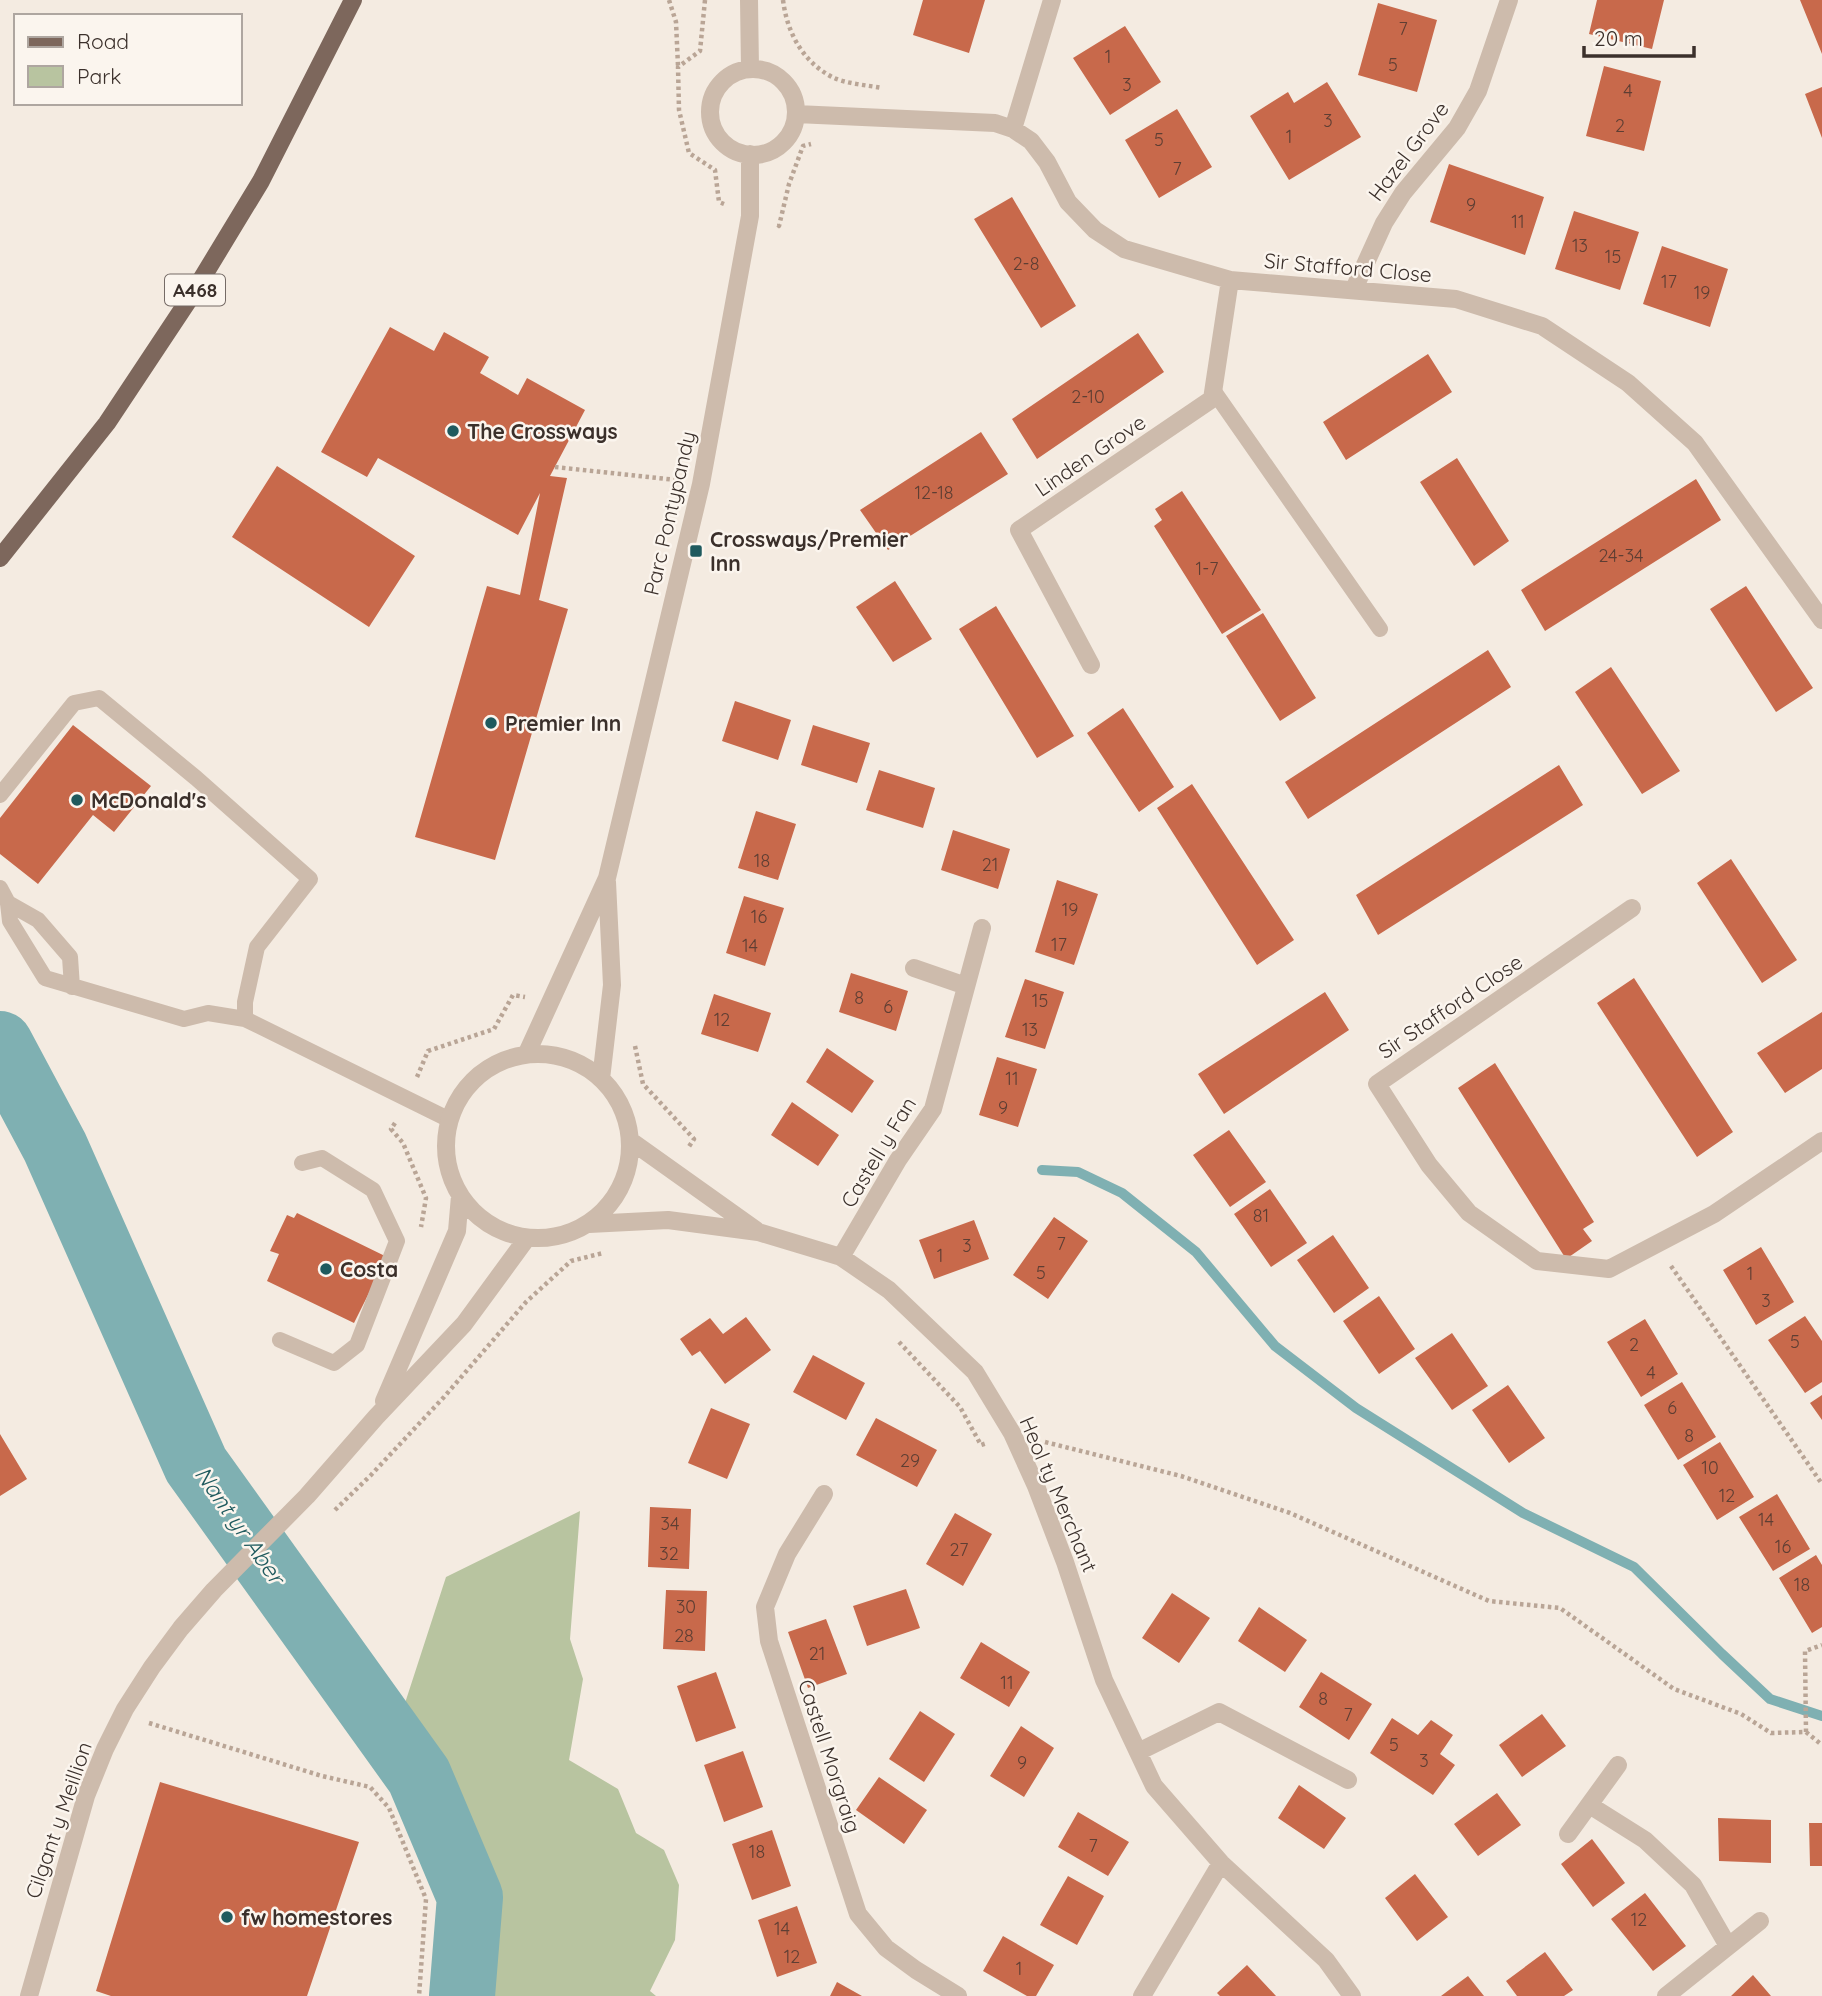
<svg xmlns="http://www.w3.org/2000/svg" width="1822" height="1996" font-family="Quicksand,sans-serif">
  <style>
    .green { fill: #b8c4a0 }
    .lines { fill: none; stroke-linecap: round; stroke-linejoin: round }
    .stream { stroke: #7fb0b2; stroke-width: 10 }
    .river { stroke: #7fb0b2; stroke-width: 66 }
    .building { fill: #c8694b }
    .path { stroke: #b9a596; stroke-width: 4.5; stroke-dasharray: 3.5 3.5; stroke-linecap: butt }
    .lane { stroke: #cdbbac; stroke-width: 16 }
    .street { stroke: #cdbbac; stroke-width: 18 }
    .primary { stroke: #7d675c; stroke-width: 18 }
    .poi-dot { fill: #1f5a5e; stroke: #fbf5ee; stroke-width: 2.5 }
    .labels { text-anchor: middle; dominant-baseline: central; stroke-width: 5; stroke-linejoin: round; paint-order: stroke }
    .number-label { font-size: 18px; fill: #5e3e33 }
    .shield { fill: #fbf5ee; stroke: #756b66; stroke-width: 2 }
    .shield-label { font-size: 19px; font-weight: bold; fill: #3b302b }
    .street-label { font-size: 21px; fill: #3b302b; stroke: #fbf5ee }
    .poi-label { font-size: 21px; font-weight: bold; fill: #3b302b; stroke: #fbf5ee; text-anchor: start }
    .water-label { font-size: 23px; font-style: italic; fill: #1f5a5e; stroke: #fbf5ee }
  </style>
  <rect width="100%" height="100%" fill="#f4ebe1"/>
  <!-- green -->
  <path class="green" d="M580,1511L570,1639L583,1679L569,1760L618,1789L636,1833L664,1850L679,1885L675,1940L650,1991L656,1996H462L470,1897L419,1776L393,1740L446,1577Z"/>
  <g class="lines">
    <!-- stream -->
    <path class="stream" d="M1042,1170L1078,1172L1122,1193L1196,1252L1275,1346L1356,1408L1523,1513L1634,1567L1722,1654L1770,1699L1822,1716"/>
    <!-- river -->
    <path class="river" d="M0,1044L55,1147L196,1465L419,1776L470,1897L462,1996"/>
  </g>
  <!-- building -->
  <path class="building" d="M923,0H985L969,53L913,35Z
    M1597,0H1664L1652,49L1589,34Z
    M1800,0H1822V54Z
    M1378,3L1437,20L1417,92L1358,75Z
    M1125,26L1161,82L1110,115L1073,58Z
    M1604,66L1661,81L1644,151L1586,136Z
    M1327,82L1361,137L1289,180L1250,116L1288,92L1294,103Z
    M1822,87V138L1805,94Z
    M1177,109L1212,167L1159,198L1125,140Z
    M1449,164L1544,197L1525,255L1430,222Z
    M1012,197L1076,306L1041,328L974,219Z
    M1574,211L1639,232L1620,290L1555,269Z
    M1662,246L1728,269L1710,327L1643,304Z
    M390,327L434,351L444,332L489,357L480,373L518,395L527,378L585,410L550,476L567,478L539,600L568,609L495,860L415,837L487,586L520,595L540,493L518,535L378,458L367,477L321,452Z
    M1138,333L1164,372L1037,459L1012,419Z
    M1428,354L1452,392L1346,460L1323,422Z
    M981,432L1008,474L888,550L860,510Z
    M1457,458L1509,541L1474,566L1420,482Z
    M277,466L415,556L369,627L232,537Z
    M1696,479L1721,520L1545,631L1521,590Z
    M1182,491L1261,610L1222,634L1154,526L1162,520L1155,509Z
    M895,581L932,639L893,662L856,607Z
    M1746,586L1813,688L1776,712L1710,609Z
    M996,606L1074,736L1037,758L959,629Z
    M1263,613L1316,698L1280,721L1226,636Z
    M1488,650L1511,687L1308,819L1285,782Z
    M1611,667L1680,771L1642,794L1575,692Z
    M735,701L791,720L778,760L722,741Z
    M1123,708L1174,787L1139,812L1087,733Z
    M73,725L151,786L114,832L93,815L38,884L0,854V818Z
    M813,725L870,743L857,783L801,765Z
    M1559,765L1583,805L1378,935L1356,895Z
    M879,770L935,788L923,828L866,810Z
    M1192,784L1294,940L1257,965L1157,808Z
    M756,811L796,824L778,880L738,868Z
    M953,830L1010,849L998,889L941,870Z
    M1731,859L1797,960L1762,983L1697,883Z
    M1057,880L1098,894L1074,965L1035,952Z
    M744,896L784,908L765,966L726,953Z
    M851,973L908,991L896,1031L839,1012Z
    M1634,978L1733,1132L1697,1157L1597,1003Z
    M1025,979L1064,992L1045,1049L1005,1037Z
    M1325,992L1349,1030L1224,1114L1198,1074Z
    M714,994L771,1013L758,1052L701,1034Z
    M1822,1012V1069L1785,1093L1757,1053Z
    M827,1048L874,1081L852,1113L806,1082Z
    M997,1057L1037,1069L1018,1127L979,1115Z
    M1495,1063L1594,1222L1583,1229L1592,1241L1566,1259L1458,1088Z
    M792,1102L839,1135L818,1166L771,1135Z
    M1229,1130L1266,1182L1230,1207L1193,1155Z
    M1270,1189L1307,1243L1271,1267L1234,1214Z
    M297,1213L387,1257L354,1323L267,1281L279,1254L270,1251L287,1215L294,1218Z
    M1054,1217L1088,1241L1048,1299L1013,1275Z
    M974,1220L989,1259L934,1279L919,1240Z
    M1333,1235L1369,1288L1334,1313L1297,1260Z
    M1761,1247L1794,1302L1756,1325L1723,1270Z
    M1379,1296L1415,1349L1379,1374L1343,1321Z
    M1805,1316L1822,1341V1382L1805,1393L1768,1340Z
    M746,1317L771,1350L725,1384L700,1351L692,1356L680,1339L710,1318L723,1334Z
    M1645,1319L1678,1374L1641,1397L1607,1342Z
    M1452,1333L1488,1386L1452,1410L1415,1358Z
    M813,1355L865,1383L846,1420L793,1392Z
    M1682,1382L1716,1437L1678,1460L1644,1405Z
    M1508,1385L1545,1438L1509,1463L1472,1410Z
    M1822,1395V1420L1810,1403Z
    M711,1408L750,1424L727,1479L688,1463Z
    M876,1418L937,1450L917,1487L856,1455Z
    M0,1434L27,1479L0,1496Z
    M1720,1442L1754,1497L1717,1520L1683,1465Z
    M1777,1494L1810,1549L1773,1571L1739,1517Z
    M650,1507L691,1509L689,1569L648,1567Z
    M955,1513L992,1534L963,1586L926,1564Z
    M1816,1555L1822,1565V1627L1812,1633L1779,1578Z
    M906,1589L920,1628L867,1646L853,1606Z
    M666,1590L707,1591L705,1651L663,1649Z
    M1172,1593L1210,1618L1179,1663L1142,1638Z
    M1259,1607L1307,1640L1285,1672L1238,1641Z
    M826,1619L847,1674L808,1688L788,1632Z
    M981,1642L1030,1672L1009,1707L960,1678Z
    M716,1672L736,1728L696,1742L677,1686Z
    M1321,1672L1372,1704L1349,1740L1299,1707Z
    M920,1711L955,1734L924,1782L889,1759Z
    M1542,1714L1566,1746L1522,1777L1499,1745Z
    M1392,1718L1418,1735L1431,1720L1453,1735L1440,1754L1455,1765L1433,1795L1370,1753Z
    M1021,1726L1054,1748L1024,1797L990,1776Z
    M743,1751L763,1807L724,1822L704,1765Z
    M879,1777L927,1810L904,1844L856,1810Z
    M160,1782L359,1842L307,1996H111L96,1991Z
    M1299,1785L1346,1818L1324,1849L1278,1818Z
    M1497,1793L1521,1825L1478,1856L1454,1824Z
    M1078,1812L1129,1842L1108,1876L1058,1847Z
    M1718,1818L1771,1820V1863L1719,1861Z
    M1809,1823H1822V1866H1810Z
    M772,1830L791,1886L752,1900L732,1844Z
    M1592,1839L1625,1883L1593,1907L1561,1864Z
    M1415,1874L1448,1917L1417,1941L1385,1898Z
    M1068,1876L1104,1896L1077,1945L1040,1925Z
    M1645,1893L1686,1946L1653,1971L1611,1919Z
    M797,1906L817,1963L777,1977L758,1920Z
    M1003,1936L1054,1965L1036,1996H1027L983,1971Z
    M1545,1952L1573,1990L1564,1996H1517L1506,1981Z
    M1247,1965L1276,1996H1220L1217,1993Z
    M1753,1975L1771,1996H1731Z
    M1468,1976L1484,1996H1441L1449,1990Z
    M837,1982L862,1996H830Z"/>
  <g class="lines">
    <!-- path -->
    <path class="path" d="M669,0L676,22L678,66
      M705,0L700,51L678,67L679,110L689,153L715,170L719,202L724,204
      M783,0C787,32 802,61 832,77C846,84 867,85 882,88
      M778,225L779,226L789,184L803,146L811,144
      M555,467L676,480
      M635,1046L643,1084L694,1139L688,1148
      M417,1077L428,1051L494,1029L513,995L525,997
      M395,1123L391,1129L403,1143L426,1198L421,1227
      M1671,1266L1822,1484
      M899,1342L960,1407L981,1445L987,1443
      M1045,1442L1181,1476L1290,1513L1489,1601L1560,1608L1674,1689L1741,1714L1771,1733L1806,1732L1822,1745
      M335,1510L371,1475L444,1397L526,1302L571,1261L603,1253
      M149,1723L322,1776L370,1787L389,1808L426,1899L419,1996
      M1806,1732L1805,1651L1822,1645"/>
    <!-- lane -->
    <path class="lane" d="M1213,390L1380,629
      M0,795L74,703L99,698L196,778L310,879L257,947L245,1002V1019
      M0,888L8,903L10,921L45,978L184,1019L208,1013L245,1019L450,1120
      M8,903L38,920L70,957L72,987
      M280,1340L334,1363L357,1345L397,1241L373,1190L322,1158L302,1163"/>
    <!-- street -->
    <path class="street" d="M749,0L750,68
      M710 112a43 43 0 1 1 86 0a43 43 0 1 1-86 0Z
      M796,114L995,123L1013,129L1031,141L1047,162L1068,202L1095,230L1124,249L1230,280L1456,299L1542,326L1628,383L1695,443L1822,620
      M1013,129L1052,0
      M1354,289L1384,223L1403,193L1457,128L1478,91L1509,0
      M1091,665L1019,530L1212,399L1230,280
      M1632,908L1377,1084L1429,1165L1469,1213L1537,1261L1609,1269L1714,1214L1822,1141
      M914,968L966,986
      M527,1053L607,878L701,484L750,216V154
      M446 1146a92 92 0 1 1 184 0a92 92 0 1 1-184 0Z
      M601,1079L612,985L607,882
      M631,1141L756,1230
      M589,1224L668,1220L758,1232L841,1257L889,1290L975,1372L1012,1433L1036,1486L1065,1562L1104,1680L1154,1786L1221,1863L1326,1960L1352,1996
      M841,1257L898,1160L933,1109L982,928
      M384,1401L457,1231L460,1196
      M824,1494L787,1554L765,1607L769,1641L858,1914L886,1948L916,1970L958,1996
      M1138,1752L1219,1712L1348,1780
      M1591,1806L1645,1840L1693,1885L1728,1946
      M1568,1834L1618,1765
      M29,1996L86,1796L105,1749L125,1709L152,1667L181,1628L214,1590L307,1496L376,1417L464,1324L527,1238
      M1142,1996L1221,1863
      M1666,1996L1760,1921"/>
    <!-- primary -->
    <path class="primary" d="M0,558L107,423L190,298L261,181L353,0"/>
  </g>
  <!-- markers -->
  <g class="poi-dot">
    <circle cx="453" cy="431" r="7"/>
    <rect x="689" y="544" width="14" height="14" rx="3.5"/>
    <circle cx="491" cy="723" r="7"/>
    <circle cx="77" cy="800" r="7"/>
    <circle cx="326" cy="1269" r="7"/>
    <circle cx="227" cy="1917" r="7"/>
  </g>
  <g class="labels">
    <!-- number labels -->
    <g class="number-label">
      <text x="1403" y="28">7</text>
      <text x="1108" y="56">1</text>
      <text x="1393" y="64">5</text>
      <text x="1127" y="84">3</text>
      <text x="1628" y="90">4</text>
      <text x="1328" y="120">3</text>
      <text x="1620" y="125">2</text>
      <text x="1289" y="136">1</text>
      <text x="1159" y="139">5</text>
      <text x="1177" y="168">7</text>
      <text x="1471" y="204">9</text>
      <text x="1518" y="221">11</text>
      <text x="1580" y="245">13</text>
      <text x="1613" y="256">15</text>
      <text x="1026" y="263">2-8</text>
      <text x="1669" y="281">17</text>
      <text x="1702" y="292">19</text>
      <text x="1088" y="396">2-10</text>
      <text x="934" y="492">12-18</text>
      <text x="1621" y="555">24-34</text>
      <text x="1207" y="568">1-7</text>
      <text x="762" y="860">18</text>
      <text x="990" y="864">21</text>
      <text x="1070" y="909">19</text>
      <text x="759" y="916">16</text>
      <text x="1059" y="944">17</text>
      <text x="750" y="945">14</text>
      <text x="859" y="997">8</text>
      <text x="1040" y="1000">15</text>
      <text x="888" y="1006">6</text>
      <text x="722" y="1019">12</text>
      <text x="1030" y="1029">13</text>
      <text x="1012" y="1078">11</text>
      <text x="1003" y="1107">9</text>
      <text x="1261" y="1215">81</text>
      <text x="1061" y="1243">7</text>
      <text x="967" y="1245">3</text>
      <text x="940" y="1255">1</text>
      <text x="1041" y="1272">5</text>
      <text x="1750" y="1273">1</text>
      <text x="1766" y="1300">3</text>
      <text x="1795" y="1341">5</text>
      <text x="1634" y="1344">2</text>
      <text x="1651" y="1372">4</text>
      <text x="1672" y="1407">6</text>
      <text x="1689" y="1435">8</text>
      <text x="910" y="1460">29</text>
      <text x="1710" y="1467">10</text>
      <text x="1727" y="1495">12</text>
      <text x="1766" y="1519">14</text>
      <text x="670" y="1523">34</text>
      <text x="1783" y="1546">16</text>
      <text x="959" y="1549">27</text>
      <text x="669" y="1553">32</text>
      <text x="1802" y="1584">18</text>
      <text x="686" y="1606">30</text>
      <text x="684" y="1635">28</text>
      <text x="817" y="1653">21</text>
      <text x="1007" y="1682">11</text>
      <text x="1323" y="1698">8</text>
      <text x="1348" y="1714">7</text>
      <text x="1394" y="1744">5</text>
      <text x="1424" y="1760">3</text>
      <text x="1022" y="1762">9</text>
      <text x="1093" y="1845">7</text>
      <text x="757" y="1851">18</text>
      <text x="1639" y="1919">12</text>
      <text x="782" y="1928">14</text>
      <text x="792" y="1956">12</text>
      <text x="1019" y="1968">1</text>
    </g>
    <!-- shield labels -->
    <rect class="shield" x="165" y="274.5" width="60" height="31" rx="5"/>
    <g class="shield-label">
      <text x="195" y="290">A468</text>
    </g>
    <!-- street labels -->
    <g class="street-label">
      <text transform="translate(1408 151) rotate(-53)">Hazel Grove</text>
      <text transform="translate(1348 267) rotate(5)">Sir Stafford Close</text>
      <text transform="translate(1090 455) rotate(-34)">Linden Grove</text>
      <text transform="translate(669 513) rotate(-77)">Parc Pontypandy</text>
      <text transform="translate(1450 1006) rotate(-34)">Sir Stafford Close</text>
      <text transform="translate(878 1152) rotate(-59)">Castell y Fan</text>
      <text transform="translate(1059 1494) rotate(67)">Heol ty Merchant</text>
      <text transform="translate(830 1756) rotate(72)">Castell Morgraig</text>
      <text transform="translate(58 1820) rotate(-71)">Cilgant y Meillion</text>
    </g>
    <!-- poi labels -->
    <g class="poi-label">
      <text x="467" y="431">The Crossways</text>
      <text x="710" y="539">Crossways/Premier<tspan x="710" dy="24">Inn</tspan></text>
      <text x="505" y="723">Premier Inn</text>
      <text x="91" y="800">McDonald's</text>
      <text x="340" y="1269">Costa</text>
      <text x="241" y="1917">fw homestores</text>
    </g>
    <!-- water labels -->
    <g class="water-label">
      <text transform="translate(240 1525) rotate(55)">Nant yr Aber</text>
    </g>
  </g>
  <!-- legend -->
  <rect x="14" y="14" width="228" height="91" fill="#fbf5ee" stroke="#aea6a0" stroke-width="2"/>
  <rect x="28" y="37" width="35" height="10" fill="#7d675c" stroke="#aea6a0" stroke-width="2"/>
  <text x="77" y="49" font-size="21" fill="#3b302b">Road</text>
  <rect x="28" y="66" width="35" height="21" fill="#b8c4a0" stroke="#aea6a0" stroke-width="2"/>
  <text x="77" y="84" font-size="21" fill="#3b302b">Park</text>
  <!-- scale -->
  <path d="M1584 46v10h110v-10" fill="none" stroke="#3b302b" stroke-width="3.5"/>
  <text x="1594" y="46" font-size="21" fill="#3b302b" stroke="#fbf5ee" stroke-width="5" paint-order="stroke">20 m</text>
</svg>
